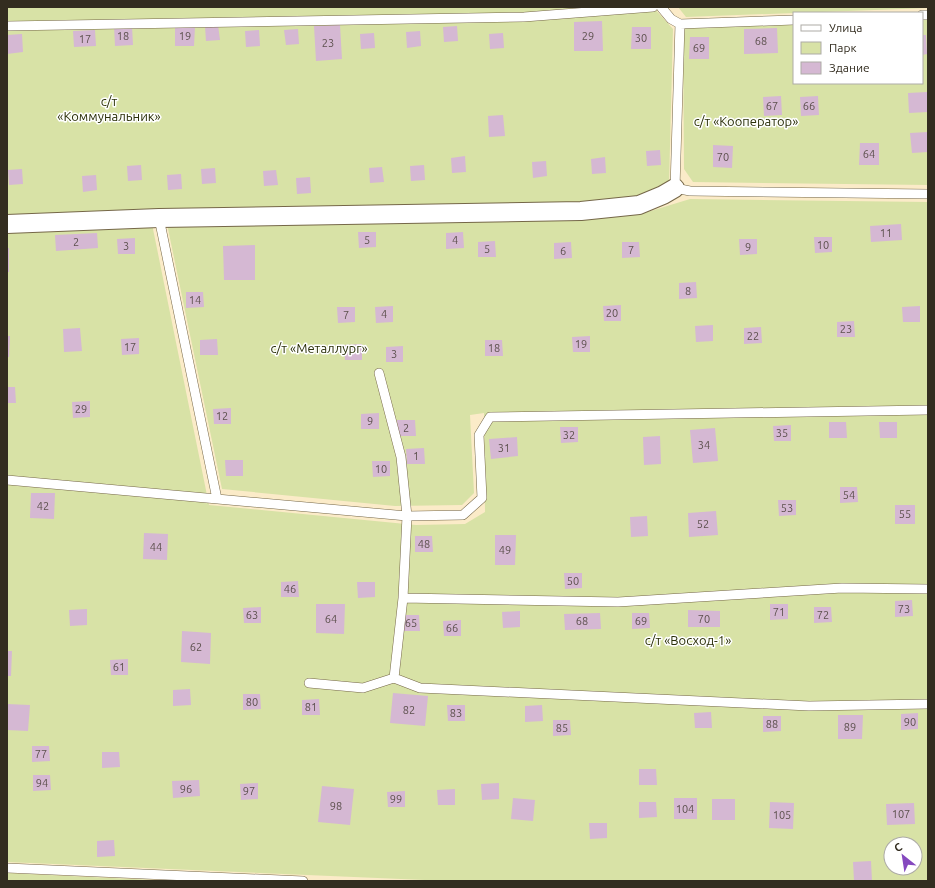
<svg xmlns="http://www.w3.org/2000/svg" width="935" height="888" font-family="Ubuntu,sans-serif">
  <style>
    .green { fill: #d8e2a6; fill-rule: evenodd }
    .building { fill: #d5b8d3 }
    .lines { fill: none; stroke-linecap: round; stroke-linejoin: round }
    .service-casing { stroke: #756748; stroke-width: 10 }
    .minor-casing { stroke: #756748; stroke-width: 20 }
    .service { stroke: #fff; stroke-width: 9 }
    .minor { stroke: #fff; stroke-width: 18 }
    .labels { text-anchor: middle; dominant-baseline: central; stroke-width: 3; stroke-linejoin: round; paint-order: stroke }
    .number-label { font-size: 11px; fill: #5c504d }
    .park-label { font-size: 13px; fill: #2a2f08; stroke: #fff }
  </style>
  <rect width="100%" height="100%" fill="#fbebc8"/>
  <!-- green -->
  <path class="green" d="M7,7H653L673,29L669,185L637,201L168,209L7,215Z
    M678,7H928V8L686,17Z
    M922,18H928V185L693,182L684,169L683,28L794,24V83H922Z
    M690,199L928,202V881H448L7,862V231L152,224L209,505L416,525L465,524L485,512L484,413L470,415L474,493L462,505L395,506L222,489L167,224L582,219L641,214ZM891,844H915V868H891Z
    M7,873L176,881H7Z"/>
  <!-- building -->
  <path class="building" d="M602,21L603,51H574V22Z
    M218,25L220,40L206,41L205,26Z
    M340,25L342,59L316,61L314,26Z
    M114,26H132L133,45L115,46Z
    M457,26L458,41L444,42L443,27Z
    M175,27H195L194,46H175Z
    M632,27H651V49H631Z
    M777,28L778,53L744,54V29Z
    M298,29L299,44L286,45L284,30Z
    M95,30L96,46L74,47L73,31Z
    M259,30L260,46L246,47L245,31Z
    M420,31L421,46L407,48L406,32Z
    M374,33L375,48L361,49L360,34Z
    M503,33L504,48L490,49L489,34Z
    M22,34L23,52L7,54V35Z
    M922,35H926L927,54L922,55Z
    M690,37H709V59H689Z
    M927,92L928,112L909,113L908,93Z
    M781,96L782,115L764,116L763,97Z
    M818,96L819,115L801,116L800,97Z
    M503,115L505,136L489,137L488,116Z
    M928,132V152L912,153L910,133Z
    M860,143H879V165H859Z
    M713,145L733,146L732,168L713,167Z
    M660,150L661,165L647,166L646,151Z
    M465,156L466,172L452,173L451,158Z
    M605,157L606,173L592,174L591,159Z
    M546,161L547,176L533,178L532,162Z
    M141,165L142,180L128,181L127,166Z
    M424,165L425,180L411,181L410,166Z
    M382,167L384,182L370,183L369,168Z
    M215,168L216,183L202,184L201,169Z
    M22,169L23,184L9,185L8,170Z
    M276,170L278,185L264,186L263,171Z
    M181,174L182,189L168,190L167,175Z
    M96,175L97,190L83,192L82,176Z
    M310,177L311,193L297,194L296,178Z
    M901,224L902,240L871,242L870,226Z
    M358,232H376V247L359,248Z
    M463,232L464,248L446,249V233Z
    M97,233L98,248L56,251L55,235Z
    M814,237H832V252L815,253Z
    M135,238V254H118L117,239Z
    M739,239H757V254L740,255Z
    M495,241L496,257H478V242Z
    M571,242L572,258L554,259V243Z
    M622,242H639L640,257L622,258Z
    M255,245V280H224L223,246Z
    M7,248H9V272H7Z
    M696,282L697,298L679,299V283Z
    M186,292H203L204,307L186,308Z
    M621,305V321H604L603,306Z
    M393,306V322L376,323L375,307Z
    M920,306V322H903L902,307Z
    M337,307H355V322L338,323Z
    M854,321L855,337H837V322Z
    M713,325V341L696,342L695,326Z
    M761,327L762,343L744,344V328Z
    M80,328L82,351L64,352L63,329Z
    M7,336H10L9,357H7Z
    M590,336V352H573L572,337Z
    M139,338V354L122,355L121,339Z
    M217,339L218,355H200V340Z
    M485,340H502L503,356H485Z
    M362,344V360H345L344,345Z
    M403,346V362H386V347Z
    M7,387H15L16,403H7Z
    M90,401V417L73,418L72,402Z
    M231,408V424H214L213,409Z
    M379,413V429H361V414Z
    M397,420H415L416,436H398Z
    M829,422H846L847,438H829Z
    M879,422H897V438H880Z
    M791,425V441H774L773,426Z
    M560,427H578V442L561,443Z
    M715,428L718,461L693,463L690,430Z
    M660,436L661,464L644,465L643,437Z
    M517,437L518,456L491,459L489,439Z
    M424,448L425,464H407L406,449Z
    M225,460H243V476H226Z
    M372,461H390V476L373,477Z
    M840,487H857L858,502L840,503Z
    M31,493H55L54,519L30,518Z
    M778,500H796V515L779,516Z
    M895,505H915V524H895Z
    M716,511L718,535L689,537L688,513Z
    M647,516L648,536L631,537L630,517Z
    M144,533L168,534L167,560L143,559Z
    M495,535H516L515,565H495Z
    M415,536H432L433,552H415Z
    M564,573H582V588L565,589Z
    M298,581L299,597H281V582Z
    M357,582H375V597L358,598Z
    M912,600L913,616L895,617V601Z
    M316,604H345L344,634L316,633Z
    M770,604H788V619L770,620Z
    M261,607V623H244L243,608Z
    M814,607H831L832,622L814,623Z
    M87,609V625L70,626L69,610Z
    M688,610L720,611V627H688Z
    M520,611V627L503,628L502,612Z
    M600,613L601,629L565,630L564,614Z
    M632,613H649L650,628L632,629Z
    M402,615H419L420,631H402Z
    M461,620V636H444L443,621Z
    M182,631L211,633L210,664L181,662Z
    M7,651H12L11,676H7Z
    M128,659V675H111L110,660Z
    M190,689L191,705L173,706V690Z
    M393,693L428,696L425,726L390,723Z
    M243,694H260L261,709L243,710Z
    M319,699L320,715H302V700Z
    M7,704L30,705L28,731L7,730Z
    M447,705H465V721H448Z
    M542,705L543,721L525,722V706Z
    M711,712L712,728H695L694,713Z
    M918,713V729L901,730V714Z
    M838,715H863L862,739H838Z
    M763,716H781V731L763,732Z
    M553,720H570L571,735L553,736Z
    M32,746H49L50,761L32,762Z
    M102,752H119L120,767L102,768Z
    M639,769H656L657,785H639Z
    M33,775H50L51,790L33,791Z
    M199,780L200,796L173,798L172,781Z
    M258,783V799L241,800L240,784Z
    M499,783V799L482,800L481,784Z
    M322,786L354,789L350,825L318,822Z
    M455,789V805H438L437,790Z
    M405,791V807H388L387,792Z
    M513,798L535,800L533,821L511,819Z
    M674,798H697V819H674Z
    M712,799H735V820H712Z
    M639,802H656L657,817L639,818Z
    M770,802L794,803L793,829L769,828Z
    M914,803L915,824L887,825L886,804Z
    M589,823H607V838L590,839Z
    M114,840L115,856L97,857V841Z
    M871,861L872,881H854L853,862Z"/>
  <g class="lines">
    <!-- service casing -->
    <g class="service-casing">
      <path id="service" d="M661,7L671,19L680,24L675,188L690,191L928,194
        M922,15H928
        M680,24L794,20
        M7,26L524,17L653,7
        M159,218L217,499
        M379,373L401,457L407,516L403,598L394,678
        M7,480L407,516L463,515L482,498L479,435L490,417L928,410
        M403,598L618,602L842,588L928,589
        M309,683L363,688L394,678L420,688L809,706L928,704
        M7,868L303,881"/>
    </g>
    <!-- minor casing -->
    <g class="minor-casing">
      <path id="minor" d="M7,224L159,218L581,211L639,205L663,195L675,188"/>
    </g>
    <!-- service -->
    <use href="#service" class="service"/>
    <!-- minor -->
    <use href="#minor" class="minor"/>
  </g>
  <g class="labels">
    <!-- number labels -->
    <g class="number-label">
      <text x="123" y="36">18</text>
      <text x="185" y="36">19</text>
      <text x="588" y="36">29</text>
      <text x="641" y="38">30</text>
      <text x="85" y="39">17</text>
      <text x="761" y="41">68</text>
      <text x="328" y="43">23</text>
      <text x="699" y="48">69</text>
      <text x="772" y="106">67</text>
      <text x="809" y="106">66</text>
      <text x="869" y="154">64</text>
      <text x="723" y="157">70</text>
      <text x="886" y="233">11</text>
      <text x="367" y="240">5</text>
      <text x="455" y="240">4</text>
      <text x="76" y="242">2</text>
      <text x="823" y="245">10</text>
      <text x="126" y="246">3</text>
      <text x="748" y="247">9</text>
      <text x="487" y="249">5</text>
      <text x="631" y="250">7</text>
      <text x="563" y="251">6</text>
      <text x="688" y="291">8</text>
      <text x="195" y="300">14</text>
      <text x="612" y="313">20</text>
      <text x="384" y="314">4</text>
      <text x="346" y="315">7</text>
      <text x="846" y="329">23</text>
      <text x="753" y="336">22</text>
      <text x="581" y="344">19</text>
      <text x="130" y="347">17</text>
      <text x="494" y="348">18</text>
      <text x="394" y="354">3</text>
      <text x="81" y="409">29</text>
      <text x="222" y="416">12</text>
      <text x="370" y="421">9</text>
      <text x="406" y="428">2</text>
      <text x="782" y="433">35</text>
      <text x="569" y="435">32</text>
      <text x="704" y="445">34</text>
      <text x="504" y="448">31</text>
      <text x="416" y="456">1</text>
      <text x="381" y="469">10</text>
      <text x="849" y="495">54</text>
      <text x="43" y="506">42</text>
      <text x="787" y="508">53</text>
      <text x="905" y="514">55</text>
      <text x="703" y="524">52</text>
      <text x="424" y="544">48</text>
      <text x="156" y="547">44</text>
      <text x="505" y="550">49</text>
      <text x="573" y="581">50</text>
      <text x="290" y="589">46</text>
      <text x="904" y="609">73</text>
      <text x="779" y="612">71</text>
      <text x="252" y="615">63</text>
      <text x="823" y="615">72</text>
      <text x="331" y="619">64</text>
      <text x="704" y="619">70</text>
      <text x="582" y="621">68</text>
      <text x="641" y="621">69</text>
      <text x="411" y="623">65</text>
      <text x="452" y="628">66</text>
      <text x="196" y="647">62</text>
      <text x="119" y="667">61</text>
      <text x="252" y="702">80</text>
      <text x="311" y="707">81</text>
      <text x="409" y="710">82</text>
      <text x="456" y="713">83</text>
      <text x="910" y="722">90</text>
      <text x="772" y="724">88</text>
      <text x="850" y="727">89</text>
      <text x="562" y="728">85</text>
      <text x="41" y="754">77</text>
      <text x="42" y="783">94</text>
      <text x="186" y="789">96</text>
      <text x="249" y="791">97</text>
      <text x="396" y="799">99</text>
      <text x="336" y="806">98</text>
      <text x="685" y="809">104</text>
      <text x="901" y="814">107</text>
      <text x="782" y="815">105</text>
    </g>
    <!-- park labels -->
    <g class="park-label">
      <text x="109" y="101">с/т<tspan x="109" dy="15">«Коммунальник»</tspan></text>
      <text x="746" y="121">с/т «Кооператор»</text>
      <text x="319" y="348">с/т «Металлург»</text>
      <text x="688" y="640">с/т «Восход-1»</text>
    </g>
  </g>
  <!-- border -->
  <rect width="935" height="888" fill="none" stroke="#332d20" stroke-width="16"/>
  <!-- legend -->
  <rect x="793" y="12" width="130" height="72" fill="#ffffff" stroke="#adaba6"/>
  <rect x="801" y="25" width="20" height="6" fill="#ffffff" stroke="#adaba6"/>
  <text x="829" y="32" font-size="12" fill="#332d20">Улица</text>
  <rect x="801" y="42" width="20" height="12" fill="#d8e2a6" stroke="#adaba6"/>
  <text x="829" y="52" font-size="12" fill="#332d20">Парк</text>
  <rect x="801" y="62" width="20" height="12" fill="#d5b8d3" stroke="#adaba6"/>
  <text x="829" y="72" font-size="12" fill="#332d20">Здание</text>
  <!-- north arrow -->
  <g transform="translate(903 856) rotate(330)"><circle r="19" fill="#ffffff" stroke="#adaba6"/>
  <path d="M0-3L7 15L0 10L-7 15Z" fill="#8549bf"/>
  <text y="-6" font-size="11" font-weight="bold" text-anchor="middle" fill="#332d20">С</text>
  </g>
</svg>
